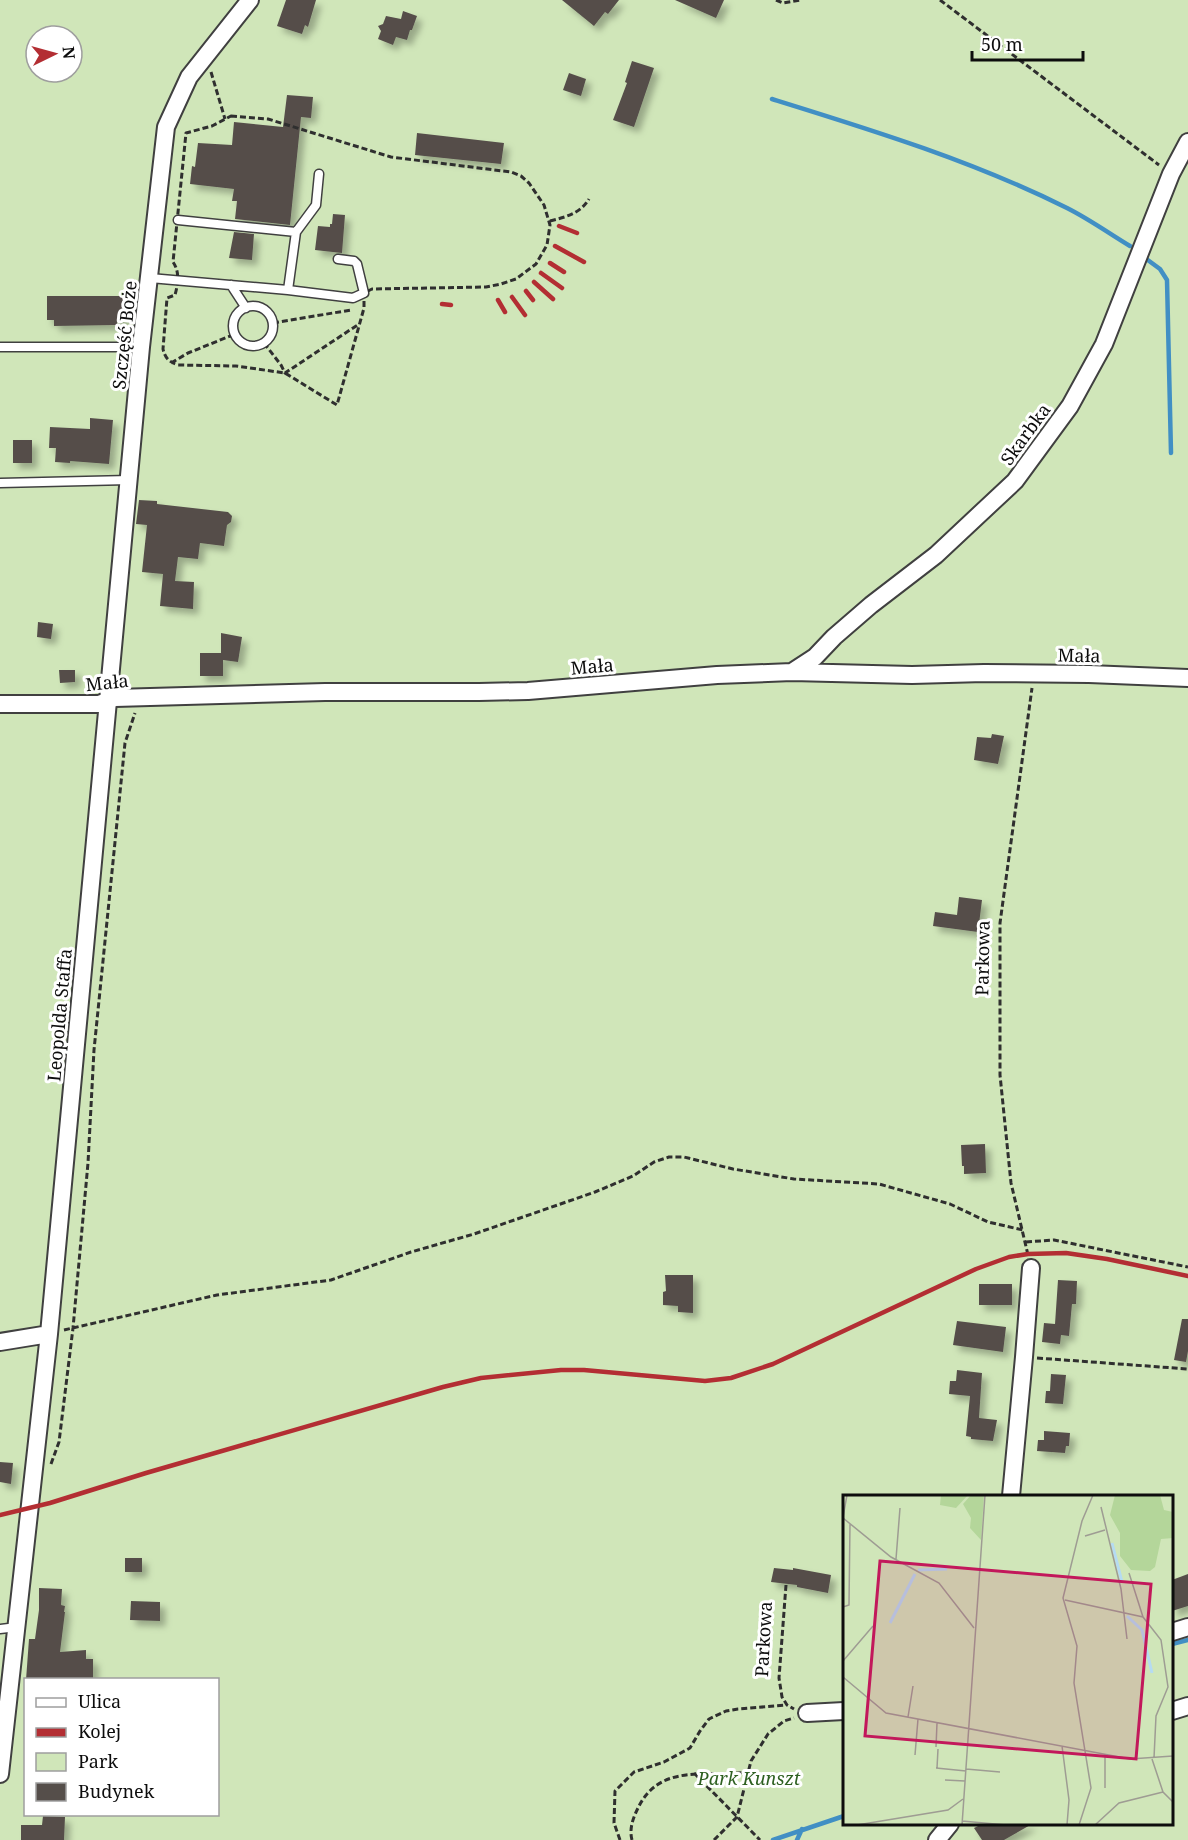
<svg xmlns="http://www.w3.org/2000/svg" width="1188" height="1840" font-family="'Noto Serif',serif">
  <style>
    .green { fill: #d0e6b9; fill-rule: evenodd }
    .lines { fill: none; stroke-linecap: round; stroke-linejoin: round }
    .stream { stroke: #418fc4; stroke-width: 4.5 }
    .building { fill: #554e4a; filter: url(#shadow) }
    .service-casing { stroke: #404040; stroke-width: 11 }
    .minor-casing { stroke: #404040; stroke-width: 20 }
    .path { stroke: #2f2f2f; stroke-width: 3; stroke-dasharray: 6 3; stroke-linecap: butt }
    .service { stroke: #fff; stroke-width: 8 }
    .minor { stroke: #fff; stroke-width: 16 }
    .rail { stroke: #b32e33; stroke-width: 4.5 }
    .labels { text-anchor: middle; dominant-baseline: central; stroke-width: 6; stroke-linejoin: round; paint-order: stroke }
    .street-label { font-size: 18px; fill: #0d0d0d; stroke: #fff }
    .park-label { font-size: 18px; font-style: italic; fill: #2e6021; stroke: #fff }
    .inset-river { fill: none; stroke: #b5dbf2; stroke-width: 3 }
    .inset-road { fill: none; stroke: #9e9c93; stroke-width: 1.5 }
    .view { fill: #c2185b; fill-opacity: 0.15; stroke: #c2185b; stroke-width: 3 }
    .inset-edge { fill: none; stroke: #0d0d0d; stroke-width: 3 }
  </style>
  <defs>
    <filter id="shadow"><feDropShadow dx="5.5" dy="5.5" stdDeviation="3" flood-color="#0004"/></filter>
  </defs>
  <rect width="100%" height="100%" fill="#fefbed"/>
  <!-- green -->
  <path class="green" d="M0,0H1188V1840H0ZM36,36H72V72H36ZM844,1496H1172V1824H844ZM26,1680H218V1814H26Z"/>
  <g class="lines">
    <!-- stream -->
    <path class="stream" d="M772,99C872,130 973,161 1067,208C1089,219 1110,234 1130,246
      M1145,258L1160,269L1167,280L1171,453
      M1172,1644L1188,1640
      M773,1840L844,1816
      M797,1840L802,1829"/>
  </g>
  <!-- building -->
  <path class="building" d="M286,0H316L308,27L305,25L302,34L277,26Z
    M562,0H619L608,14L605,12L594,26Z
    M675,0H724L716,18Z
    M403,11L417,16L412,30H410L407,40L396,37L393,45L378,39L381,31L378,26L383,24L386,16L401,19Z
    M632,61L654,68L634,127L613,120L627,83L625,82Z
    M569,73L586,79L581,96L563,90Z
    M287,95L313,97L311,118L301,117L290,225L235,219L237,201H232L234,189L190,184L192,166L195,167L198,143L232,145L234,122L283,127Z
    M417,133L504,143L501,164L415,155Z
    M333,214L345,215L342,253L315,250L318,226L330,227V224H332Z
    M234,232L254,234L252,260L229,258Z
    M47,296H129V319H117V325L54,326V320H47Z
    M90,418L113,420L109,464L70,461V463L55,462L56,448H49L50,427L90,429Z
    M13,440H32V463H13Z
    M139,500L157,501V504L228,512L232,516L231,522L227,525L224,546L200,543L198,559L178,557L175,581L194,582L193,609L160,606L163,574L142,572L147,525L136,524Z
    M38,622L53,624L51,639L37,637Z
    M221,633L242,637L238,662L223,660V676H200V653H221Z
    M59,670H75V682L60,683Z
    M992,734L1004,736L998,764L974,760L977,737L991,738Z
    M959,897L982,900L978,932L933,926L935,912L957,915Z
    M985,1144L986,1173L964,1174V1166H962L961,1145Z
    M665,1275H693V1313L678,1312V1306L663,1305V1292L666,1291Z
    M1058,1280L1077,1281L1076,1304H1072L1069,1336L1061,1335L1060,1344L1042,1342L1044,1323L1055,1324Z
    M979,1284H1012V1305H979Z
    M1182,1319H1188V1351L1186,1362L1174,1360Z
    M957,1321L1006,1327L1003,1352L953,1345Z
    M957,1370L982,1373L979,1418L997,1420L993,1441L971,1439V1437L966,1436L970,1396L949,1394L950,1381H956Z
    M1051,1374L1066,1375L1063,1404L1045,1403L1046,1391H1050Z
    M1044,1431L1070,1433L1069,1446H1066L1065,1453L1037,1451L1038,1440H1044Z
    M0,1462L13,1463L11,1484L0,1482Z
    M125,1558H142V1572H125Z
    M774,1568L793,1570V1568L831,1575L828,1593L797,1587V1585L771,1582Z
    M1188,1574V1606L1172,1611V1580Z
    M39,1588L62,1589L61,1605L65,1606L64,1612H65L60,1652L86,1650V1659H93V1680H26L29,1639H35L39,1610Z
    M131,1601L160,1602V1621L130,1620Z
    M43,1816L65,1817L64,1840H21V1825H42Z
    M982,1824H1032L1004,1840H982L974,1828Z"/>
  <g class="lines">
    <!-- service casing -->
    <g class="service-casing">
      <path id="service" d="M178,220L296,232
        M150,278L288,290L353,298L364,293L357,264L354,261L338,259
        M231,285L246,308
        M288,290L296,232L316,205L319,174
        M233 326a20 20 0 1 1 40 0a20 20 0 1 1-40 0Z
        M0,347H141
        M0,483L129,480
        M0,1629L17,1627"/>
    </g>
    <!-- minor casing -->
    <g class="minor-casing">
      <path id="minor" d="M792,672L815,657L834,637L871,605L936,555L1015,481L1070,406L1104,344L1171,174L1188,142
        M0,704H99L115,698L325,692H479L528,691L717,675L792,672L912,675L984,673L1089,674L1188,678
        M0,1342L49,1334
        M1011,1496L1024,1357L1031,1268
        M1172,1632L1188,1627
        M1172,1711L1188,1706
        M807,1713L844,1711
        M0,1774L49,1334L141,347L166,127L189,77L250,0
        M937,1840L950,1824"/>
    </g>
    <!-- path -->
    <path class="path" d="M776,0L783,3L800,0
      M940,0L1159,165
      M211,72L225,119
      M231,116L268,119L391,157L511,172L521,176L529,183L544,205L550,225L547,245L536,264L516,279L501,284L486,287L372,289L364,293V308L337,405L285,373L236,366L178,365C169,362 165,358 163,349L167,298L175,295C178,284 180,272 173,262L186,133L212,126Z
      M550,221C565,217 580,214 589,199
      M273,323L351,310
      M264,343L281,365L285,373L359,324
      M171,363L188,353L235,334
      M1026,1242L1054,1240L1188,1267
      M1028,1255L1011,1183L1000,1075V923L1032,688
      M64,1330L217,1295L331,1280L411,1252L474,1234L595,1192L633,1176L654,1162L669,1157H684L733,1169L794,1179L879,1184L950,1204L988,1222L1023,1230
      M1037,1358L1188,1369
      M51,1464L59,1442L73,1328L88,1163L94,1050L125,743L135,713
      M786,1585L779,1678L782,1697L787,1705L794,1709
      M694,1773L760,1840
      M620,1840L614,1823L615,1791L634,1772L664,1762L690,1748L700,1731L709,1719L726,1711L738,1709L787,1705
      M632,1840C629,1829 633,1818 638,1808C660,1762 707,1778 748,1772
      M714,1840L737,1817L751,1761L768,1734L784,1721L794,1718"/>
    <!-- service -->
    <use href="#service" class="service"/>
    <!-- minor -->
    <use href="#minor" class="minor"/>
    <!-- rail -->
    <path class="rail" d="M559,226L577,233
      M555,246L584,262
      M550,263L564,272
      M541,273L562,288
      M534,282L553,299
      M526,291L533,300
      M512,297L525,315
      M498,300L505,312
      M442,304L451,305
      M0,1515L50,1503L146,1473L443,1387L481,1378L561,1370H584L705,1381L731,1378L773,1364L976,1269L1009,1257L1028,1254L1066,1253L1107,1259L1188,1276"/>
  </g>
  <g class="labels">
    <!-- street labels -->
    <g class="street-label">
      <text transform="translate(124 335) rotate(-84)">Szczęść Boże</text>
      <text transform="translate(1025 434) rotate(-54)">Skarbka</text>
      <text transform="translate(1079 655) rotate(1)">Mała</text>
      <text transform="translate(592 666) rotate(-5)">Mała</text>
      <text transform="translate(107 682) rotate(-6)">Mała</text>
      <text transform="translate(982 958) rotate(-89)">Parkowa</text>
      <text transform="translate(59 1015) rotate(-85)">Leopolda Staffa</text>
      <text transform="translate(763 1639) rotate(-87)">Parkowa</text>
    </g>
    <!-- park labels -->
    <g class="park-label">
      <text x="749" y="1778">Park Kunszt</text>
    </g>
  </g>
  <!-- overview -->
  <g transform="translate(843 1495)">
    <rect width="330" height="330" fill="#fefbed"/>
    <path d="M0,0H330V330H0Z" fill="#d0e6b9"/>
    <path d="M98,0H125L113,13L97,10ZM128,0H141L138,45L127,33L128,23L120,9ZM272,0H317L321,15L330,17V43L318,44L312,72L307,76L288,75L277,61V38L267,20Z" fill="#b4d69a"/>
    <path class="inset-river" d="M269,48L279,87M75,75L104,74M284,121L299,135L309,178M47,128L72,79"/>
    <path class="inset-road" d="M258,12L278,94L284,144M0,22L4,0M0,23L48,62L96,88L131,133M242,41L262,35M53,64L57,13M286,78L300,122M222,105L300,122L318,145L325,192L313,221L311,263M0,112L6,110L7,29M0,166L30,131M0,182L43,218L287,264L330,261M65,222L70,191M219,251L226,305L224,330M93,252L94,228M262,259V293M72,260L75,224M309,264L320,297L330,307M93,273L123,276M94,273L95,254M123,274L157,277M102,285L122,286M119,326L163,330M14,330L105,315L120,304M119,330L142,0M236,330L248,293L231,188L234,151L220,103L239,26L250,0M252,330L276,308L320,297"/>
    <path class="view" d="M37,66L308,89L293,264L22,241Z"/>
    <rect width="330" height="330" class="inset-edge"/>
  </g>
  <!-- legend -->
  <rect x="24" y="1678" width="195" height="138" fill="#ffffff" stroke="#9e9e9e" stroke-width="1.5"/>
  <rect x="36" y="1698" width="30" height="9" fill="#ffffff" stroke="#9e9e9e" stroke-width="1.5"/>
  <text x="78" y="1708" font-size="18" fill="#0d0d0d">Ulica</text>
  <rect x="36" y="1728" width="30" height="9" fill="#b32e33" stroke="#9e9e9e" stroke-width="1.5"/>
  <text x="78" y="1738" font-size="18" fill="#0d0d0d">Kolej</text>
  <rect x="36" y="1753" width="30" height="18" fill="#d0e6b9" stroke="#9e9e9e" stroke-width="1.5"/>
  <text x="78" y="1768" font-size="18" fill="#0d0d0d">Park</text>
  <rect x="36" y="1783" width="30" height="18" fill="#554e4a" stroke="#9e9e9e" stroke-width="1.5"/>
  <text x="78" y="1798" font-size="18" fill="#0d0d0d">Budynek</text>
  <!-- north arrow -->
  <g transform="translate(54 54) rotate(85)"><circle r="28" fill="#ffffff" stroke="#9e9e9e" stroke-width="1.5"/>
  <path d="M0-4.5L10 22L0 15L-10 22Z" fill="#b32e33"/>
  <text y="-9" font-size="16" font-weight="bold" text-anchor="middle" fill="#0d0d0d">N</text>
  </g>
  <!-- scale -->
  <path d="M972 51v9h111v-9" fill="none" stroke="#0d0d0d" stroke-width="3"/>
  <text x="981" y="51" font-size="18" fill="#0d0d0d" stroke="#ffffff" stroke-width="4.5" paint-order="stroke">50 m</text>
</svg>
